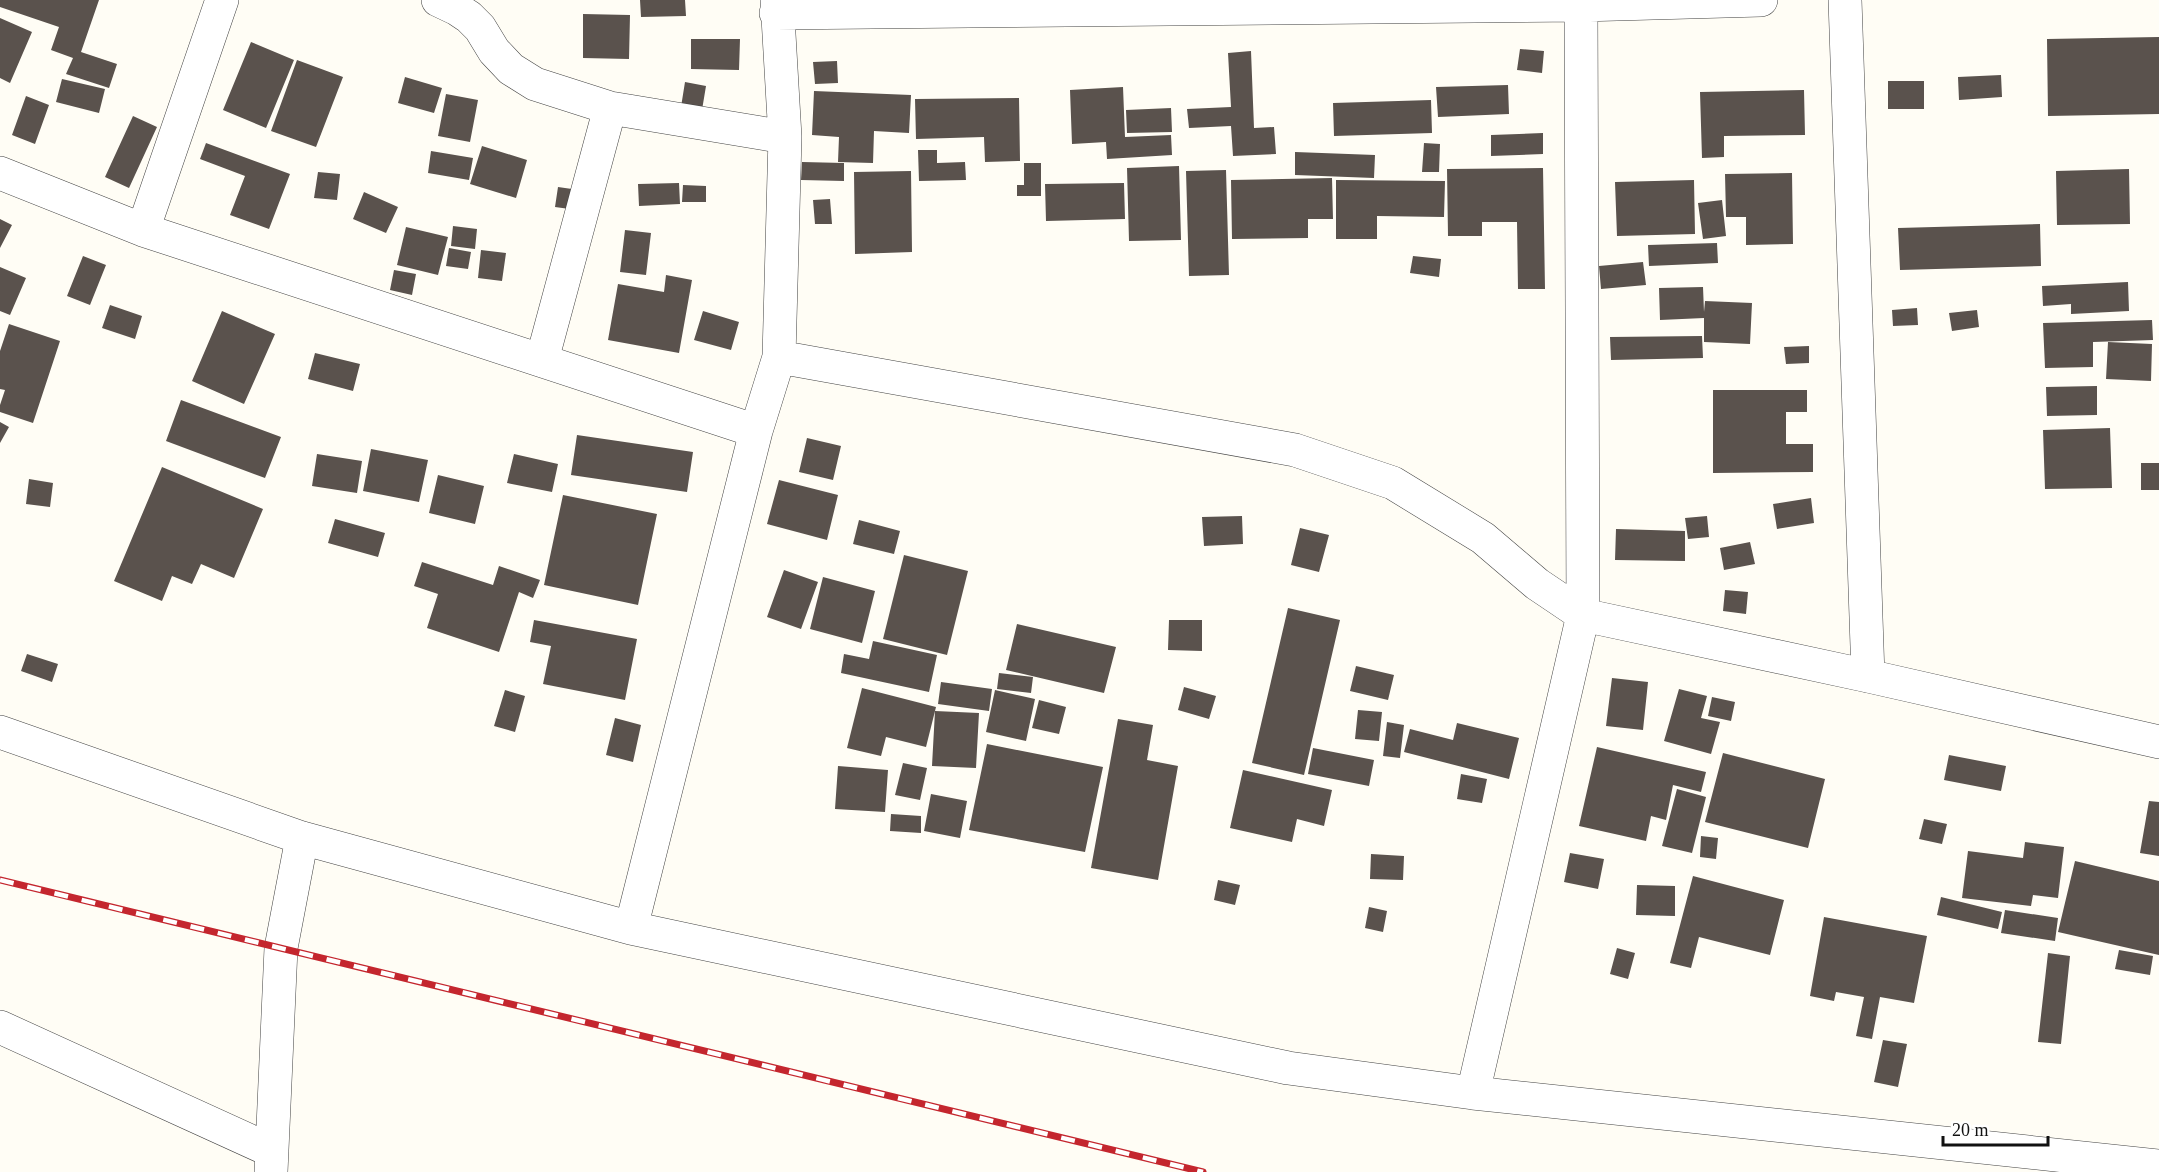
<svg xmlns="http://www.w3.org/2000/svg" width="2159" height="1172" font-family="'Times New Roman',serif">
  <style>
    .building { fill: #5a524d }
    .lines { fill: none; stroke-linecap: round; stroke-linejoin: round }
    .minor-casing { stroke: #444; stroke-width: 34 }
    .minor { stroke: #fff; stroke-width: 33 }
    .rail-casing { stroke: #c4262e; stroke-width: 7 }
    .rail { stroke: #fff; stroke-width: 4.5; stroke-dasharray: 14; stroke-linecap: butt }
  </style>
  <rect width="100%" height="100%" fill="#fffdf5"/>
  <!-- building -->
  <path class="building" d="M0,0H99L81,52L117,64L109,88L66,74L73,58L51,50L59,27L0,7Z
    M640,0H685L686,16L641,17Z
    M583,14L630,15L629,59L583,58Z
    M0,18L32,32L10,83L0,78Z
    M2159,37V114L2048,116L2047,39Z
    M691,39H740L739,70L691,69Z
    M251,42L294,60L266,128L223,110Z
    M1520,49L1544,51L1542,73L1517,70Z
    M1251,51L1254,128L1274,127L1276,154L1233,156L1231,126L1189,128L1187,109L1231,107L1228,53Z
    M297,60L343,77L316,147L271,131Z
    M837,61L838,83L815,84L813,62Z
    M2001,75L2002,97L1959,100L1958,77Z
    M405,77L442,88L434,113L398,103Z
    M62,79L105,89L99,113L56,102Z
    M1888,81H1924V109H1888Z
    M685,82L706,86L702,110L681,107Z
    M1508,85L1509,114L1438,117L1436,87Z
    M1123,87L1125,137L1171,135L1172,155L1107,159L1106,142L1072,144L1070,90Z
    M1804,90L1805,135L1724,136V157L1702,158L1700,92Z
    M814,91L911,95L909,133L874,131L873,163L838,162L839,137L812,135Z
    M446,94L478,100L470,142L438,136Z
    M26,96L49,105L35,144L12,135Z
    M1019,98L1020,161L985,162L984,137L916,139L915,99Z
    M1431,100L1432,133L1334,136L1333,103Z
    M1171,108L1172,132L1127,133L1126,110Z
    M133,116L157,127L129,188L105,177Z
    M1543,133V154L1491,156V135Z
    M206,143L290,174L269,229L230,215L245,176L200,159Z
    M1424,143L1440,144L1439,172H1422Z
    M482,146L527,160L516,198L470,184Z
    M918,150H937V163L965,162L966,180L919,181Z
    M431,151L473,158L469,180L428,173Z
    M1295,152L1375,155L1374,178L1295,175Z
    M802,162L844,163V181L801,180Z
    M1024,163H1041V196H1017V185H1024Z
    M1179,166L1181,240L1129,241L1127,168Z
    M1543,168L1545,289H1518L1517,222H1482V236H1448L1447,169Z
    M2129,169L2130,224L2057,225L2056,171Z
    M1226,170L1229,275L1189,276L1186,171Z
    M911,171L912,252L855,254L854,172Z
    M318,172L340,174L337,200L314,198Z
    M1792,173L1793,244L1746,245V217H1726L1725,174Z
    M1332,178L1333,219H1308V238L1232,239L1231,180Z
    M1336,180L1445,181L1444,217L1377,216V239H1336Z
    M1694,180L1695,234L1617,236L1615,182Z
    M679,183L680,204L639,206L638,184Z
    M1124,183L1125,219L1046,221L1045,184Z
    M683,185L706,186V202H682Z
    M558,187L579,190L577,210L555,207Z
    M364,192L398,207L386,233L353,219Z
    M830,199L832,224H815L813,200Z
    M1722,200L1726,236L1703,239L1698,203Z
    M0,219L12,225L0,248Z
    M2040,224L2041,266L1900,270L1898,228Z
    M453,226L477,229L475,249L451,246Z
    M406,227L448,237L438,275L397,265Z
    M625,230L651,233L646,275L620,272Z
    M1717,243L1718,263L1649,266L1648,245Z
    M449,248L471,252L468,269L446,266Z
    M481,250L506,253L502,281L478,278Z
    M83,256L106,265L90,305L67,296Z
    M1413,256L1441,259L1439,277L1410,273Z
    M1643,262L1646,285L1601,289L1599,266Z
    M0,267L26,278L10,315L0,311Z
    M394,270L416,274L412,295L390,290Z
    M666,275L692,280L679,353L608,340L618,284L664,292Z
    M2128,282L2129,311L2071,314V304L2043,306L2042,286Z
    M1703,287L1704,312L1705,301L1752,303L1750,344L1704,342V318L1660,320L1659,288Z
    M110,305L142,316L135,339L102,328Z
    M1917,308L1918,325L1893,326L1892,310Z
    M1977,310L1979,327L1952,331L1949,313Z
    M222,311L275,334L244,404L192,381Z
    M703,311L739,322L731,350L694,340Z
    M2152,320L2153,340L2093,342V367L2045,368L2043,323Z
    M9,324L60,341L33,423L0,412V405L5,390L0,389V351Z
    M1702,336L1703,358L1611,360L1610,337Z
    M2108,342L2152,344L2151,381L2106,379Z
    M1809,346V363L1786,364L1784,347Z
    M315,353L360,364L353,391L308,379Z
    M2097,386V415L2047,416L2046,387Z
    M1713,390H1807V412H1786V444H1813V472L1713,473Z
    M181,400L281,437L265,478L166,441Z
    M0,422L9,427L0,443Z
    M2110,428L2112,488L2045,489L2043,430Z
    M577,435L693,452L687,492L571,475Z
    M807,438L841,446L833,480L799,472Z
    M371,449L428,460L419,502L363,491Z
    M317,454L362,461L357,493L312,486Z
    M514,454L558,464L552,492L507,483Z
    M2141,463H2159V490H2141Z
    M162,467L263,509L234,578L201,564L192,584L172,576L162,601L114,581Z
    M438,475L484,486L475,524L429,513Z
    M29,479L53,483L50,507L26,504Z
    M779,480L838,495L827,540L767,524Z
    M563,495L657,514L638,605L544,585Z
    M1811,498L1814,523L1777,529L1773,504Z
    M1242,516L1243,544L1204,546L1202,517Z
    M1707,516L1709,537L1688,539L1685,518Z
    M335,519L385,533L378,557L328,543Z
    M859,520L900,531L894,554L853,544Z
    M1300,528L1329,535L1319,572L1291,565Z
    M1616,529L1685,531V561L1615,560Z
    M1750,542L1755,564L1724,570L1720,548Z
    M904,555L968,571L947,655L883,639Z
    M422,562L493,585L499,566L540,580L533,598L519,592L499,652L427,628L438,594L414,586Z
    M784,570L818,582L801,629L767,617Z
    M823,577L875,591L862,643L810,629Z
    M1725,590L1748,592L1746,614L1723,611Z
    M1288,608L1340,620L1304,775L1252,763Z
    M534,620L637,639L625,700L543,684L551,646L530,642Z
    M1169,620H1202V651L1168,650Z
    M1017,624L1116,647L1104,693L1006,670Z
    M873,641L937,655L929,692L841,673L844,654L869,659Z
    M27,654L58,664L52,682L21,671Z
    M1356,666L1394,675L1388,700L1350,691Z
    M999,673L1033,677L1031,693L997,689Z
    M1612,678L1648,682L1643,730L1606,726Z
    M941,682L992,689L989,711L938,704Z
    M1184,687L1216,696L1209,719L1178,710Z
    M862,688L936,707L935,711L979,713L976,768L932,766L935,711L926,747L886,737L881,756L847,748Z
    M1679,689L1707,696L1701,718L1720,722L1711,754L1664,741Z
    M505,690L525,696L515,732L494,726Z
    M995,690L1035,699L1026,741L986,732Z
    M1712,697L1735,702L1731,721L1708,716Z
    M1039,700L1066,707L1059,734L1032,728Z
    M1358,710L1382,712L1379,741L1355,739Z
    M615,718L641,725L633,762L606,755Z
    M1118,719L1153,725L1147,760L1178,766L1158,880L1091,868Z
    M1387,722L1404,725L1400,758L1383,756Z
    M1457,723L1519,738L1509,779L1404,752L1410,729L1453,740Z
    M987,744L1103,767L1085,852L969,830Z
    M1597,747L1706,772L1701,792L1673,785L1666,820L1651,816L1646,841L1579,826Z
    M1313,748L1374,760L1369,786L1308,774Z
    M1723,753L1825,779L1808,848L1705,822Z
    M1949,755L2006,766L2001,791L1944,780Z
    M903,763L927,768L920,800L895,795Z
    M838,766L888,770L885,812L835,809Z
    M1243,770L1332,790L1324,826L1297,819L1292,842L1230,828Z
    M1461,774L1487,779L1482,803L1457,799Z
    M1677,789L1706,797L1692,853L1662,846Z
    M931,794L967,801L960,838L924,831Z
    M2149,801L2159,802V856L2140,853Z
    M891,814L921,816V833L890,831Z
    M1924,819L1947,824L1942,844L1919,839Z
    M1701,836L1718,838L1716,859L1700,857Z
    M2025,842L2064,847L2058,898L2033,895L2031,906L1962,898L1968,851L2023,858Z
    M1570,853L1604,859L1598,889L1564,882Z
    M1371,854L1404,856L1403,880L1370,879Z
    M2075,861L2159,881V955L2058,932Z
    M1693,876L1784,900L1770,955L1699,937L1691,968L1670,963Z
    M1218,880L1240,885L1235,905L1214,900Z
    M1637,885L1675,886V916L1636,915Z
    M1941,897L2002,912L1998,929L1937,915Z
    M1369,907L1387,911L1383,932L1365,928Z
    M2005,910L2058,918L2055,941L2001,933Z
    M1824,917L1927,936L1914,1003L1880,997L1872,1039L1856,1036L1864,997L1836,992L1834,1001L1810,996Z
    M1617,948L1635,953L1628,979L1610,974Z
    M2119,950L2153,956L2150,975L2115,969Z
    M2048,953L2070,956L2061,1044L2038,1042Z
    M1883,1040L1907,1044L1898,1087L1874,1082Z"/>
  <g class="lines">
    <!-- minor casing -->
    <g class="minor-casing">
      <path id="minor" d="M438,0L457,9L469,17L480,28L494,51L511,69L535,84L610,108L785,137
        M1845,0L1868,676
        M776,13L1581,5L1761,0
        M0,173L143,230L756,431
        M143,230L222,0
        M779,357L1295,450L1393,483L1483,538L1537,584L1583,615L1868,676L2159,742
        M542,360L610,108
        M0,732L302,838L631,928L1288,1068L1473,1093L2159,1166
        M631,928L756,431L779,357L785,137L777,0
        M0,1027L272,1151
        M1473,1093L1583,615L1581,5
        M271,1172L281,948L302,838"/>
    </g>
    <!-- minor -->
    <use href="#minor" class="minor"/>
    <!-- rail casing -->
    <g class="rail-casing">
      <path id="rail" d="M0,880L1203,1172"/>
    </g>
    <!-- rail -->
    <use href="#rail" class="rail"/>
  </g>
  <!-- scale -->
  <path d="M1943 1136v9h105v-9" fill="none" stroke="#111111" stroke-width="3"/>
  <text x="1952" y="1136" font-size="18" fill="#111111" stroke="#ffffff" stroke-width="4.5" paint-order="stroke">20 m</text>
</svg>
